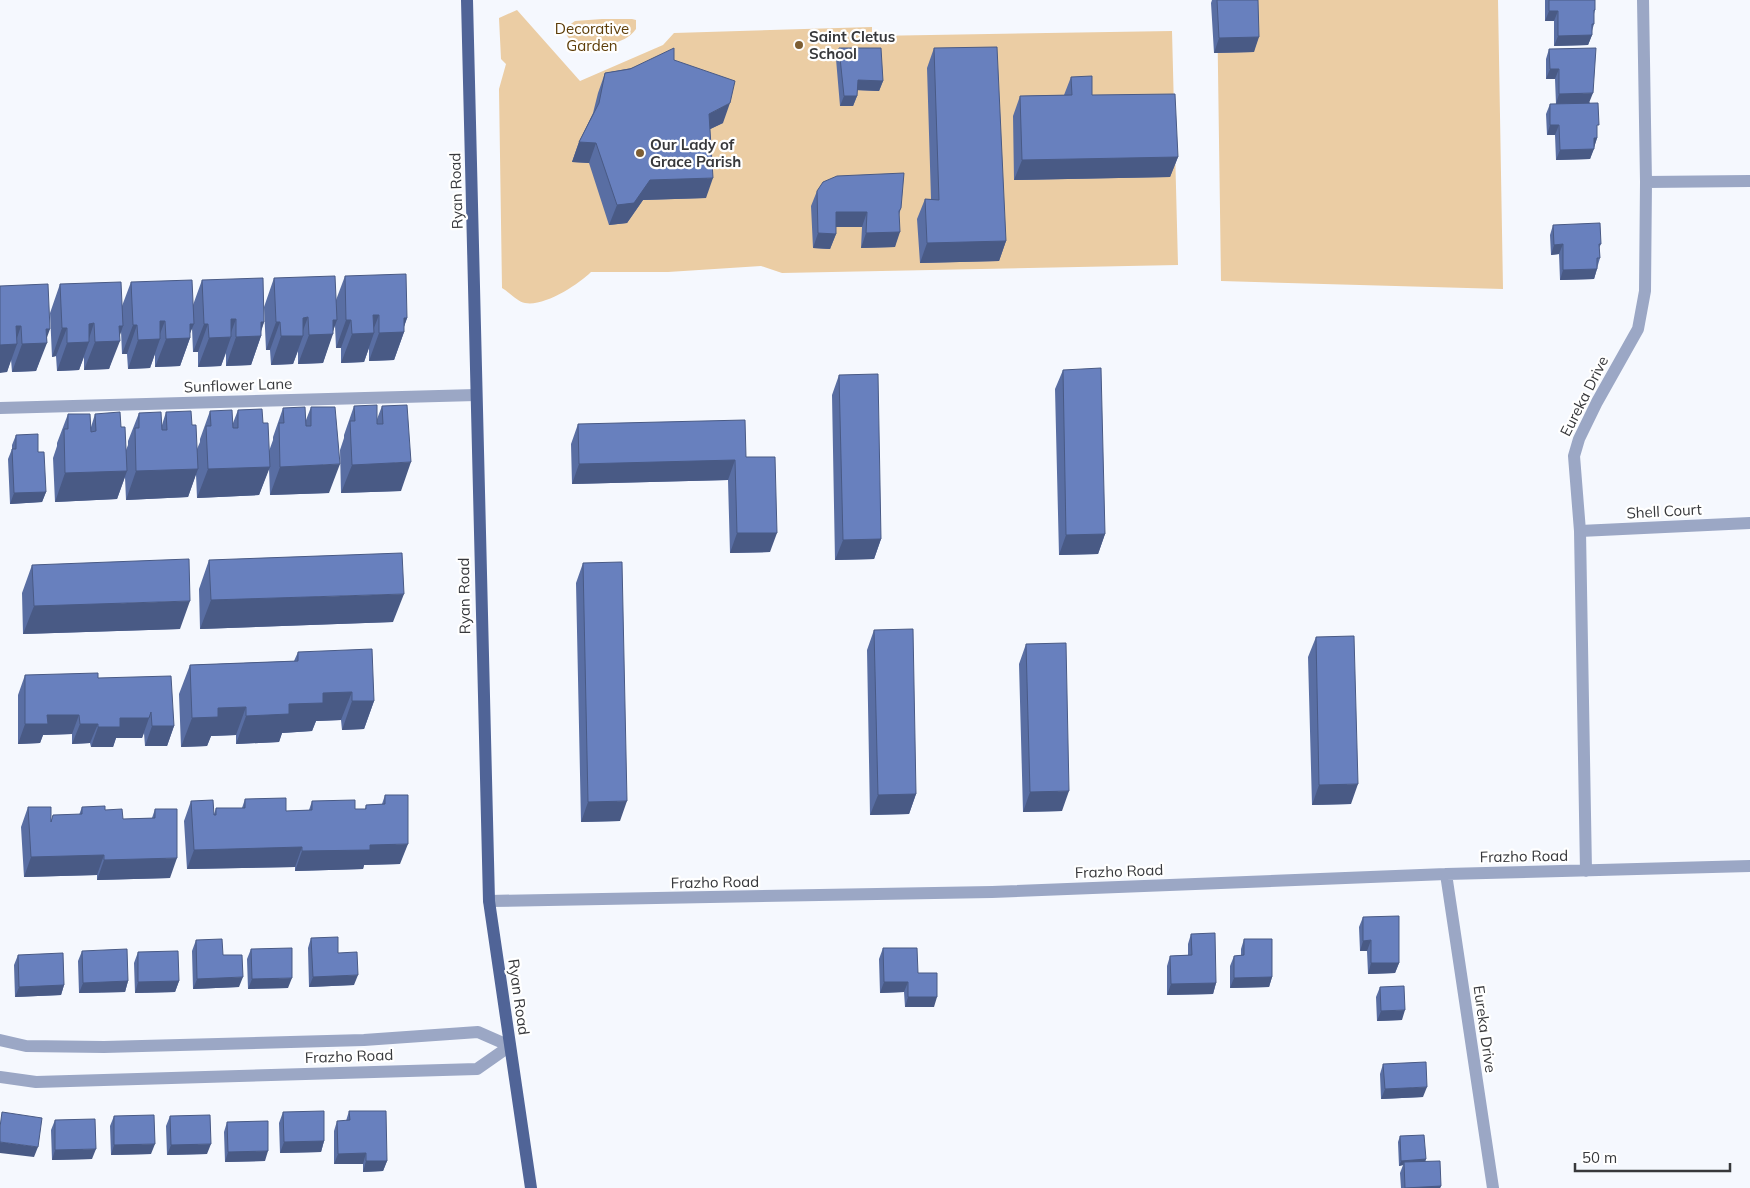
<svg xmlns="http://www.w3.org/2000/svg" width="1750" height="1188" font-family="Mulish,sans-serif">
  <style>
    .green { fill: #ebcda4 }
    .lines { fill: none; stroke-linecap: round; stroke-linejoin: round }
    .minor { stroke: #9ba7c5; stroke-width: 12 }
    .major { stroke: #506497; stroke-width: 12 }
    .wall { fill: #596ea3 }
    .shaded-wall { fill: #495a85 }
    .building { fill: #6880be; stroke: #495a85 }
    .poi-dot { fill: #7d5e33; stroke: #fff; stroke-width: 2 }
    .labels { text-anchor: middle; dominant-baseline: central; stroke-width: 4.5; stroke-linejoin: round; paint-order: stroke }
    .park-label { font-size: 15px; fill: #5d3d08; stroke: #fff }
    .poi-label { font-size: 15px; font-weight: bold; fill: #37383b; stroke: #fff; text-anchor: start }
    .street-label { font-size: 15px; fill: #37383b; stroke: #fff }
  </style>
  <rect width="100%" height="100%" fill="#f5f8fe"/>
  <!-- green -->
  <path class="green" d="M1217,0H1498L1503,289L1221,281Z
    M517,10L580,81L663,45L674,33L872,27V36L1172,31L1178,265L782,273L761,266L668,272H591C579,284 544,307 525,303C518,302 509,292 502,288L499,89L506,64L501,59L499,18Z
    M602,19H632L636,20V29C630,38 620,41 610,45C596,51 583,57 572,42C568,37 565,34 565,28L575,21Z"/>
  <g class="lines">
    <!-- minor -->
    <path class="minor" d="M1646,182L1750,181
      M0,408L476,395
      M1580,531L1750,523
      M1586,871L1580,531L1574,456L1579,439L1597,402L1638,329L1645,291L1646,182L1643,0
      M1446,874L1493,1188
      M489,901L992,892L1446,874L1750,866
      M0,1040L26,1046L104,1047L364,1040L478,1032L510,1046
      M0,1077L36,1082L477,1069L510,1046"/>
    <!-- major -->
    <path class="major" d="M467,0L489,901L531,1188"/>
  </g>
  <!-- wall -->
  <path class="wall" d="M1212,0H1258L1254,52L1214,53L1211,3Z
    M1545,0H1595V10L1594,14V24L1592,31V35L1588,45L1554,46V21H1545Z
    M839,48L883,81L879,91L857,90V96L853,106H840L836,59Z
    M934,48L1006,241L999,261L920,263L917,219L925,199H931L927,68Z
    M1549,49L1590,103L1597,130V138L1590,159L1556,160L1555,135H1547L1546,114L1550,104H1556L1555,79H1546V59Z
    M674,60L723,123L710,129L706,198L643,200L627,223L609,225L589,163L572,162L579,142L593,113L598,93L605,73Z
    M1071,77L1092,95L1178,157L1170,177L1014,180L1013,116L1020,96L1064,95Z
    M817,191L901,208L899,215L895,247L861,248L862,227H836V234L830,249L813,248L811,206Z
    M1553,225L1601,244L1599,248L1600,258L1594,279L1560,280L1559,254L1551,255L1550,235Z
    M345,276L407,318L404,327V332L394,360L369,361V348L364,362L341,363V348H336L335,325L323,363L298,364V351L293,364L271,365L270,350H266L264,307L274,278L336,300Z
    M202,280L264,322L261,332V336L251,365L226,366V353L221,366L198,367V352H193L192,328L190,333V338L180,366L155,367V354L150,368L128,369L127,354H122L121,331L109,369L84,370V357L79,370L57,371L56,356L52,357L50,313L60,284L122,306L131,282L193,305Z
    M0,286L47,339L36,371L12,372L11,359L7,372Z
    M1063,370L1105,534L1098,554L1059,555L1055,389Z
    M839,375L881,539L874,559L835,560L832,395Z
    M354,406L377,419L382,406L401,491L341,493L340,450L344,438V435Z
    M311,407L329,493L270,495L269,468L259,495L197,498L196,474L188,497L126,500L125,477L117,499L55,502L53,458L57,446V443L68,414L91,427L95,414L121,427L126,450L128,445V441L139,413L162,425L166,412L192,425L197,449L200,442V439L210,411L233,423L238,410L263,423L269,451L273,440V437L283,408L306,420Z
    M578,424L746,457L770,552L730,553L728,480L572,484L571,444Z
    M16,435L46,492L42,502L10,504L8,459L12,449V445Z
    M209,560L393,622L200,629L199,589Z
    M583,563L620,821L581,822L576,583Z
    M32,565L180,629L23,634L22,593Z
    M874,630L916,794L909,814L870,815L867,650Z
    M1316,637L1351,804L1312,805L1308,657Z
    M1026,644L1062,811L1023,812L1019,664Z
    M298,652L374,701L364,729L342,730L341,720L316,721L312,731L282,733L279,742L236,744V735L211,736L207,746L181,747L179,694L190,665L294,661Z
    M25,675L98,678L174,726L167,746H145L144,733L142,738H116L113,747H91L90,743L72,744V734L43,735L40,743L18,744V695Z
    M385,795L400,864L364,865L363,869L295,871V867L187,869L184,821L191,801L214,814L216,808H242L245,799L286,811L309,810L312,801L355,809H365L366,805L382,804Z
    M28,807L51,820L79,815L82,807L105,810L123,819L152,818L155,809L170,878L97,880V875L24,877L21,827Z
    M1363,917L1399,963L1395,973L1368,974L1367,951H1360L1359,927Z
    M1191,934L1216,983L1213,994L1167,995V966L1170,956L1188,955V944Z
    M311,938L354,985L309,987L308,948Z
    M1244,939L1272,977L1269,987L1230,988V966L1234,956L1241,955V949Z
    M196,940L239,987L193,989L192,951Z
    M883,948L918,973L934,1007H905L904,992L880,993L879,959Z
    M251,949L288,988L248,989L247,959Z
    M82,951L128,981L125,992L79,993L78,961Z
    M138,952L179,981L175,992L135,993L134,963Z
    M18,955L64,985L61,995L15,997L14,965Z
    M1380,987L1402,1020L1377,1021L1376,997Z
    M1383,1064L1423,1097L1381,1099L1380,1074Z
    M349,1111L387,1161L383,1171L363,1172V1164H334V1131L337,1121H346Z
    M283,1112L324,1141L321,1152L280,1153L279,1123Z
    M114,1116L151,1154L111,1155L110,1126Z
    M170,1116L207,1154L167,1155L166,1126Z
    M55,1120L92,1159L52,1160L51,1130Z
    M227,1122L265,1161L225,1162L224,1132Z
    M1400,1136L1426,1159L1425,1162L1441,1186L1440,1188H1401L1400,1173L1403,1165L1399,1166L1398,1142Z"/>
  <!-- shaded-wall -->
  <path class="shaded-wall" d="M1549,11H1558L1554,21H1545Z
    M1592,35L1588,45L1554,46L1558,36Z
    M1259,37L1254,52L1214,53L1219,38Z
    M1550,69H1559L1555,79H1546Z
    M858,80L883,81L879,91L854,90Z
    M1593,93L1589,103L1556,104L1559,94Z
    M844,96H857L853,106H840Z
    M730,103L723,123L702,133L709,114Z
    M1550,125H1559L1555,135H1547Z
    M1594,138H1597L1594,148Z
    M579,142L596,143L589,163L572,162Z
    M1594,149L1590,159L1556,160L1560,150Z
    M1178,157L1170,177L1014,180L1022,160Z
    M713,178L706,198L643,200L627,223L609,225L617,205L650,180Z
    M836,212H867L862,227H830Z
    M900,232L895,247L861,248L866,233Z
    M818,233L836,234L830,249L813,248Z
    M1006,241L999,261L920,263L927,243Z
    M1563,244L1559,254L1551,255L1554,245Z
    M1597,269L1594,279L1560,280L1563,270Z
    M373,315H379L372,333H374L364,362L341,363L352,334Z
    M308,317L301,336H303L293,364L271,365L281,336L303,318Z
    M404,318H407L402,332H404L394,360L369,361L379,333Z
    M231,319H236L229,338L231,337L221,366L198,367L209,338Z
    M333,320H337L332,334H333L323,363L298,364L309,335Z
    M346,320H351L341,348H336Z
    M160,321H165L158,339H160L150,368L128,369L138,340Z
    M261,322H264L259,336H261L251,365L226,366L236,337Z
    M276,322H280L270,350H266Z
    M94,323L88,342H89L79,370L57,371L67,343L89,324Z
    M190,324H194L188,338H190L180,366L155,367L166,339Z
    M204,324H208L198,352H193Z
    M133,325H137L127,354H122Z
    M16,326H21L15,344H17L7,372L0,373V345Z
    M119,326H123L118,341H120L109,369L84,370L95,342Z
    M62,328H67L56,356L52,357Z
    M46,329H50L45,343H47L36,371L12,372L22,344Z
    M735,460L728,480L572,484L579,464Z
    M411,462L401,491L341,493L352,465Z
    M340,464L329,493L270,495L280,467Z
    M270,467L259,495L197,498L208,469Z
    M198,469L188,497L126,500L136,471Z
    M127,471L117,499L55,502L65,473Z
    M46,492L42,502L10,504L14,493Z
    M737,533H777L770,552L730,553Z
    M1105,534L1098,554L1059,555L1066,535Z
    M881,539L874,559L835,560L843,540Z
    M404,594L393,622L200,629L211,600Z
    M190,601L180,629L23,634L34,606Z
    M352,692L341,720L316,721L312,731L282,733L279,742L236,744L246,716L289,704L323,693Z
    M352,701H374L364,729L342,730Z
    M246,707L236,735L211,736L207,746L181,747L192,718L218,708Z
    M47,715H79L72,734L43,735L40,743L18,744L25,724Z
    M120,718H149L142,738H116L113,747H91L98,727Z
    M80,724H98L90,743L72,744Z
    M152,726H174L167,746H145Z
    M1358,784L1351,804L1312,805L1319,785Z
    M1069,791L1062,811L1023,812L1030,792Z
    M916,794L909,814L870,815L878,795Z
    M627,801L620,821L581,822L588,802Z
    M408,844L400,864L364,865L363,869L295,871L302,851L370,845Z
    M302,847L295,867L187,869L194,850Z
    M104,855L97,875L24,877L31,857Z
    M177,858L170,878L97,880L104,860Z
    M1371,940L1367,951H1360L1363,941Z
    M1371,963H1399L1395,973L1368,974Z
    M358,975L354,985L309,987L313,977Z
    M243,977L239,987L193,989L197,979Z
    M1272,977L1269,987L1230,988L1234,978Z
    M292,978L288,988L248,989L252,979Z
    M128,981L125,992L79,993L83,983Z
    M179,981L175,992L135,993L138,982Z
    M884,982H908L904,992L880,993Z
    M1216,983L1213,994L1167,995L1171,984Z
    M64,985L61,995L15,997L19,987Z
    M908,997H937L934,1007H905Z
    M1405,1010L1402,1020L1377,1021L1381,1011Z
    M1427,1087L1423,1097L1381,1099L1385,1089Z
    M324,1141L321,1152L280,1153L284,1142Z
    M0,1142L38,1147L34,1157L0,1153Z
    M155,1144L151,1154L111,1155L114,1145Z
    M211,1144L207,1154L167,1155L171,1145Z
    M96,1149L92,1159L52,1160L55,1150Z
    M268,1151L265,1161L225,1162L228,1152Z
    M366,1153L363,1164H334L338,1154Z
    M1426,1159L1424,1164L1404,1162L1403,1165L1399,1166L1401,1161Z
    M366,1161H387L383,1171L363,1172Z
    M1441,1186L1440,1188H1405Z"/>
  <!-- building -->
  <path class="building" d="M1217,0H1258L1259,37L1219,38Z
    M1549,0H1595V10H1594V24H1592V35L1558,36V11H1549Z
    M997,47L1006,241L927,243L925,199L939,200L934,48Z
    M674,48V60L735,81L730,103L709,114L713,178L650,180L634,203L617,205L596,143L579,142L599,103L605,73L630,69Z
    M839,48H881L883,81L858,80L857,96H844Z
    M1596,48L1593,93L1559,94V69H1550L1549,49Z
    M1092,76V95L1175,94L1178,157L1022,160L1020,96L1072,95L1071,77Z
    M1598,103L1599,125H1597V138H1594V149L1560,150L1559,125H1550V104Z
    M904,173L901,208L899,211L900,232L866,233L867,212H836V234L818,233L817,191L823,182L837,176Z
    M1600,223L1601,244H1599L1600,258H1597V269L1563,270V244L1554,245L1553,225Z
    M406,274L407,318H404V332L379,333V315H373L374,333L352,334L351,320H346L345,276Z
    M335,276L337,320H333V334L309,335L308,317L303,318V336H281L280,322H276L274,278Z
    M263,278L264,322H261V336L236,337V319H231V337L209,338L208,324H204L202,280Z
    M192,280L194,324H190V338L166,339L165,321H160V339L138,340L137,325H133L131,282Z
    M121,282L123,326H119L120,341L95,342L94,323L89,324V342L67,343V328H62L60,284Z
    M48,284L50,329H46L47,343L22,344L21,326H16L17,344L0,345V286Z
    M1101,368L1105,534L1066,535L1063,370Z
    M878,374L881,539L843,540L839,375Z
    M377,405V424H383L382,406L407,405L411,462L352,465L350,421H355L354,406Z
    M305,407L306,426H311V407H335L340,464L280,467L279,423H284L283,408Z
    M262,409L263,423H268L270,467L208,469L206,426H211L210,411L232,410L233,428H238V410Z
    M191,411L192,425H196L198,469L136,471L135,428H139V413L161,412L162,430H167L166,412Z
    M120,412L121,427H125L127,471L65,473L64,429H68V414H90L91,432L96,431L95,414Z
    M745,420L746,457H775L777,533H737L735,460L579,464L578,424Z
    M38,434V452H44L46,492L14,493L12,449H16V435Z
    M402,553L404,594L211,600L209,560Z
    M189,559L190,601L34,606L32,565Z
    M622,562L627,801L588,802L583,563Z
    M913,629L916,794L878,795L874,630Z
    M1354,636L1358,784L1319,785L1316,637Z
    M1066,643L1069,791L1030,792L1026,644Z
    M372,649L374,701H352V692L323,693V703L289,704V714L246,716V707L218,708V717L192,718L190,665L298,661V652Z
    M98,673V678L171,676L174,726H152L151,712L149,718H120V727H98V724H80L79,715H47L48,724H25V675Z
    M385,795H408V844L370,845V850L302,851V847L194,850L191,801L213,800L214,815H216V808H245V799L286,798V811L312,810V801L355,800V809H366V805L385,804Z
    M105,806V810L122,809L123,819L155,818V809H177V858L104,860V855L31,857L28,807H51V822L53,815L82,814V807Z
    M1399,916V963H1371V940L1363,941V917Z
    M1215,933L1216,983L1171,984L1170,956L1192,955L1191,934Z
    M338,937V953L357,952L358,975L313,977L311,938Z
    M222,939L223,955H242L243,977L197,979L196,940Z
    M1244,939H1272V977L1234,978V956L1244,955Z
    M292,948V978L252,979L251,949Z
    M883,948H917L918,973H937V997H908V982H884Z
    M127,949L128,981L83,983L82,951Z
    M178,951L179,981L138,982V952Z
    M63,953L64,985L19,987L18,955Z
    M1404,986L1405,1010L1381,1011L1380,987Z
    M1426,1062L1427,1087L1385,1089L1383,1064Z
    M324,1111V1141L284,1142L283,1112Z
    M349,1111H386L387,1161H366V1153L338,1154L337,1121L350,1120Z
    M2,1112L42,1118L38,1147L0,1142V1127Z
    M154,1115L155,1144L114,1145V1116Z
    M210,1115L211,1144L171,1145L170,1116Z
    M95,1119L96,1149L55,1150V1120Z
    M268,1121V1151L228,1152L227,1122Z
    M1424,1135L1426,1159L1401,1161L1400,1136Z
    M1440,1161L1441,1186L1405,1188L1404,1162Z"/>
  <!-- markers -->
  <g class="poi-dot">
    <circle cx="799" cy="45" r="5"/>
    <circle cx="640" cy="153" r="5"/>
  </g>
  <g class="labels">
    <!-- park labels -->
    <g class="park-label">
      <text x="592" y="28">Decorative<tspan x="592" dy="17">Garden</tspan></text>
    </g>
    <!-- poi labels -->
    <g class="poi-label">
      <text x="809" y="36">Saint Cletus<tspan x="809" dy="17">School</tspan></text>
      <text x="650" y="144">Our Lady of<tspan x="650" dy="17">Grace Parish</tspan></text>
    </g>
    <!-- street labels -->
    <g class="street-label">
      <text transform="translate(456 191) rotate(-92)">Ryan Road</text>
      <text transform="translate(238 385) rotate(-2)">Sunflower Lane</text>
      <text transform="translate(1584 396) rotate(-63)">Eureka Drive</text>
      <text transform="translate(1664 511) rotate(-3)">Shell Court</text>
      <text transform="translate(464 596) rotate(-91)">Ryan Road</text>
      <text transform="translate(1524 856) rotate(-1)">Frazho Road</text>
      <text transform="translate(1119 871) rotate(-2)">Frazho Road</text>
      <text transform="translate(715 882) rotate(-1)">Frazho Road</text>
      <text transform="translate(519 997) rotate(82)">Ryan Road</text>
      <text transform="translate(1485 1029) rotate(82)">Eureka Drive</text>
      <text transform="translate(349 1056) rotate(-2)">Frazho Road</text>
    </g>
  </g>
  <!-- scale -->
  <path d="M1575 1163v8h155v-8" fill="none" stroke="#37383b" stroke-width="2.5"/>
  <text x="1582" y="1163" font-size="15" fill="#37383b" stroke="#ffffff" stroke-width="4" paint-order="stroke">50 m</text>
</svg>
